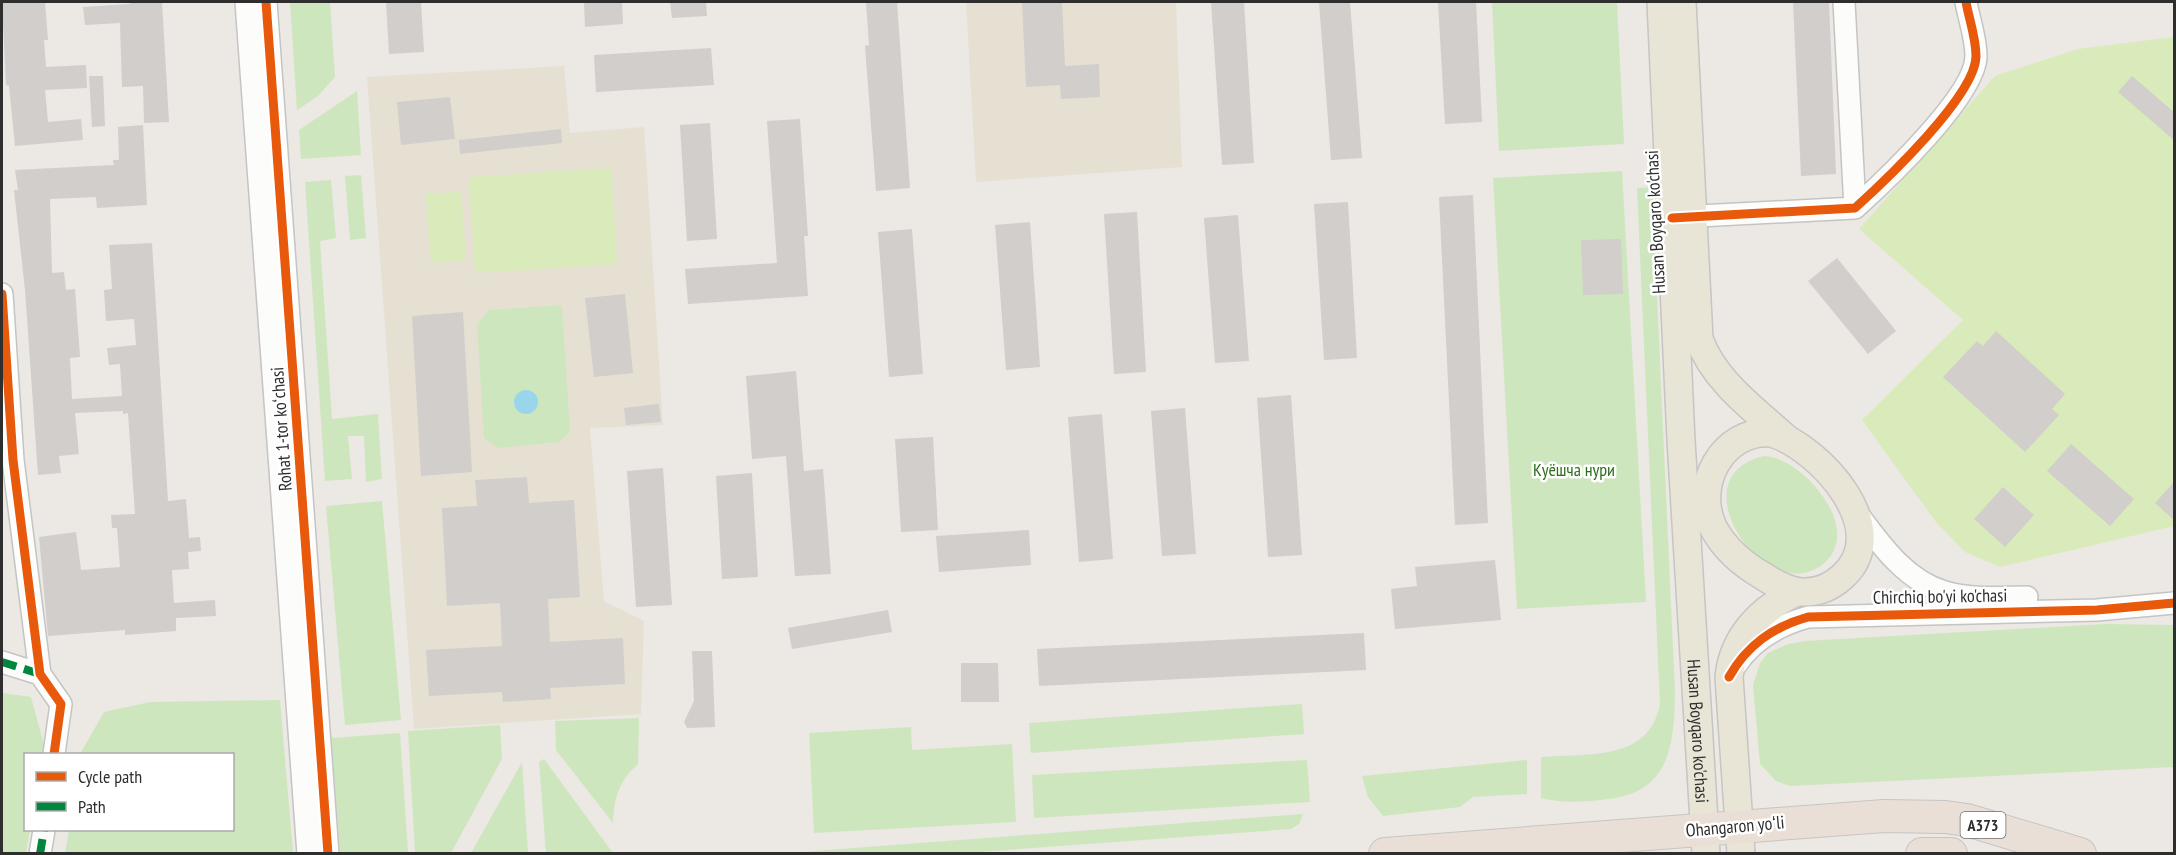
<svg xmlns="http://www.w3.org/2000/svg" width="2176" height="855" font-family="'PT Sans Narrow',sans-serif">
  <style>
    .education { fill: #e6e0d3 }
    .green { fill: #cee6be }
    .pitch { fill: #d9eabb }
    .water { fill: #99d6ec }
    .building { fill: #d1cecb }
    .lines { fill: none; stroke-linecap: round; stroke-linejoin: round }
    .minor-casing { stroke: #c5c4c5; stroke-width: 24 }
    .major-casing { stroke: #c6c5c4; stroke-width: 30 }
    .highway-casing { stroke: #c6c5c4; stroke-width: 34 }
    .minor { stroke: #fcfcfb; stroke-width: 21 }
    .major { stroke: #e8e4d6; stroke-width: 27 }
    .highway { stroke: #eadfd6; stroke-width: 32 }
    .quiet { stroke: #00873e; stroke-width: 8; stroke-dasharray: 15 8; stroke-linecap: butt }
    .cycleway-casing { stroke: #fff; stroke-width: 13 }
    .cycleway { stroke: #e8590c; stroke-width: 9 }
    .labels { text-anchor: middle; dominant-baseline: central; stroke-width: 5; stroke-linejoin: round; paint-order: stroke }
    .shield { fill: #fff; stroke: #6d6d6d; stroke-width: 1.5 }
    .shield-label { font-size: 16px; font-weight: bold; fill: #2e2e2e }
    .street-label { font-size: 18px; fill: #2e2e2e; stroke: #fff }
    .park-label { font-size: 18px; fill: #2c6e1b; stroke: #fff }
  </style>
  <rect width="100%" height="100%" fill="#ece8e4"/>
  <!-- education -->
  <path class="education" d="M966,2H1176L1182,167L976,182Z
    M564,66L570,133L644,127L663,425L590,428L604,601L644,621L641,714L414,729L367,77Z"/>
  <!-- green -->
  <path class="green" d="M290,2H330L335,77L318,96L297,110Z
    M1492,2H1617L1624,144L1499,151Z
    M357,91L361,155L301,159L299,130Z
    M1622,171L1646,602L1517,609L1493,178Z
    M361,175L366,238L350,240L345,176Z
    M331,180L336,238L320,241L332,419L378,414L382,479L366,482L364,436H348L352,479L325,481L305,182Z
    M1652,187L1675,692C1674,750 1669,795 1600,800C1579,802 1562,803 1541,798V757C1588,753 1649,762 1660,704L1637,188Z
    M562,305L570,432L559,442L498,448L484,438L477,325L489,310Z
    M1764,456C1801,456 1867,530 1822,565C1765,608 1675,476 1764,456Z
    M382,501L401,720L345,725L326,506Z
    M2105,624L2174,625V767L1790,786L1776,781L1760,764L1753,685L1760,663L1768,653L1788,644L1805,641Z
    M2,693L31,697L44,745L42,754H26V830H30L26,853H2Z
    M280,700L293,853H65L69,830H232V754H80L104,712L150,702Z
    M1302,704L1304,734L1031,753L1029,723Z
    M639,718L638,764C619,781 614,797 613,823L556,750L555,721Z
    M500,725L502,759L451,853H415L408,731Z
    M911,727L912,750L1012,744L1016,822L814,833L809,733Z
    M400,733L408,853H340L331,738Z
    M544,759L613,853H546L539,762Z
    M1307,760L1310,802L1034,818L1032,775Z
    M1527,760V794L1473,797L1460,807L1383,816L1368,797L1362,776Z
    M522,762L528,853H471Z
    M1303,814L1299,824L1291,829L967,853H788Z"/>
  <!-- pitch -->
  <path class="pitch" d="M2174,37V526L2000,567L1965,552L1936,522L1862,420L1963,320L1859,229L1995,76L2078,49Z
    M611,168L617,264L475,273L469,177Z
    M461,192L466,260L431,263L426,194Z"/>
  <!-- water -->
  <path class="water" d="M514 402a12 12 0 1 1 24 0a12 12 0 1 1-24 0Z"/>
  <!-- building -->
  <path class="building" d="M2,2H45L48,40H44L46,67L86,65L87,88L45,90L48,122L81,119L83,140L15,146L9,86L6,85Z
    M130,2H162L169,122L144,123L143,86L122,87L120,23L85,25L83,7L130,4Z
    M386,2H421L424,52L389,54Z
    M584,2H622L623,24L585,27Z
    M670,2H706L707,16L672,18Z
    M866,2H897L910,188L876,191L865,46L869,45Z
    M1022,2H1062L1065,66L1099,64L1100,97L1061,99L1060,85L1026,87Z
    M1211,2H1244L1254,163L1222,165Z
    M1319,2H1350L1362,158L1331,160Z
    M1438,2H1476L1482,122L1445,124Z
    M1793,2H1829L1836,174L1801,176Z
    M711,48L714,85L596,92L594,55Z
    M89,76H103L105,126L92,127Z
    M2132,76L2175,113V141L2118,92Z
    M450,97L455,139L401,145L397,102Z
    M800,119L808,236H804L808,296L688,304L685,269L777,263L767,121Z
    M710,123L717,239L687,241L680,125Z
    M143,125L147,205L97,208L96,197L50,199L52,273L64,272L66,290L75,289L80,357L70,358L72,399L122,396L120,364L109,365L107,348L136,345L134,319L106,321L104,290L112,289L109,245L152,243L168,501L186,499L189,538L200,537L201,551L188,552L189,569L172,570L174,603L215,600L216,616L176,618V631L125,635V630L48,636L39,537L76,532L81,570L120,567L117,528H112L111,515L135,514L128,413L123,414V411L75,413L79,454L59,456L61,473L38,475L25,290L14,190H18L15,170L114,165L113,160H119L118,127Z
    M561,129L562,143L460,154L459,140Z
    M1473,195L1488,523L1455,525L1439,197Z
    M1348,202L1357,358L1324,360L1314,204Z
    M1137,212L1146,372L1114,374L1104,214Z
    M1238,215L1249,361L1215,363L1204,218Z
    M1030,222L1040,367L1006,370L995,225Z
    M912,229L923,374L889,377L878,232Z
    M1621,239L1623,294L1583,295L1581,240Z
    M1837,258L1896,331L1868,354L1808,281Z
    M625,294L633,373L594,377L585,298Z
    M463,312L472,472L421,476L412,316Z
    M1996,331L2065,394L2052,409L2059,415L2025,452L1943,377L1977,341L1983,346Z
    M796,371L804,471L823,469L831,574L795,576L786,456L752,459L746,376Z
    M1291,395L1302,555L1268,557L1257,398Z
    M659,404L661,422L626,425L624,408Z
    M1185,408L1196,554L1162,556L1151,411Z
    M1102,414L1113,559L1079,562L1068,417Z
    M933,437L938,530L901,532L895,439Z
    M2071,444L2134,499L2110,526L2047,471Z
    M663,468L672,605L636,607L627,471Z
    M752,473L758,577L722,579L716,476Z
    M527,477L529,503L574,500L580,597L548,599L550,642L623,638L625,684L550,688L551,699L503,702L502,692L429,696L426,650L502,646L500,603L447,606L442,508L477,506L475,480Z
    M2175,481V521L2155,503Z
    M2003,487L2034,515L2005,547L1974,519Z
    M1029,530L1031,565L939,572L936,536Z
    M1495,560L1501,620L1395,629L1391,589L1417,586L1415,567Z
    M888,610L892,632L792,649L788,628Z
    M1364,633L1366,670L1039,686L1037,649Z
    M692,651H712L715,727L687,728L684,722L694,701Z
    M961,663H998L999,702H961Z"/>
  <g class="lines">
    <!-- minor casing -->
    <g class="minor-casing">
      <path id="minor" d="M246,2L308,854
        M266,2L328,854
        M1844,2L1855,208
        M1679,217L1855,208C1885,181 1976,95 1976,56C1976,38 1969,19 1966,2
        M2,294L13,460L40,674L61,704L54,754
        M1857,513C1880,544 1906,581 1945,592C1971,600 2001,597 2027,597
        M2,662L40,674
        M1736,665C1753,639 1779,625 1808,617L2097,610L2174,603
        M40,854L44,830"/>
    </g>
    <!-- major casing -->
    <g class="major-casing">
      <g id="major">
        <path id="s1" d="M1661,2L1681,440L1706,854"/>
        <path d="M1682,2L1699,339C1714,381 1755,410 1787,439"/>
        <path d="M1772,433C1820,448 1895,530 1842,577C1831,587 1817,593 1801,592C1788,591 1774,583 1763,576C1744,565 1725,549 1714,529C1692,486 1722,429 1772,433Z"/>
        <path d="M1741,854L1729,677C1733,637 1761,608 1797,592"/>
      </g>
    </g>
    <!-- highway casing -->
    <g class="highway-casing">
      <path id="highway" d="M1385,854L1884,816L1945,817L1967,820L2080,854
        M1922,854H1951"/>
    </g>
    <!-- minor -->
    <use href="#minor" class="minor"/>
    <!-- major -->
    <use href="#major" class="major"/>
    <!-- highway -->
    <use href="#highway" class="highway"/>
    <!-- quiet -->
    <path class="quiet" d="M2,662L40,674
      M40,854L44,830"/>
    <!-- cycleway casing -->
    <g class="cycleway-casing">
      <path id="cycleway" d="M266,2L328,854
        M1672,218L1855,208C1885,181 1976,95 1976,56C1976,38 1969,19 1966,2
        M2,294L13,460L40,674L61,704L54,754
        M1729,677C1747,645 1773,627 1808,617L2097,610L2174,603"/>
    </g>
    <!-- cycleway -->
    <use href="#cycleway" class="cycleway"/>
  </g>
  <g class="labels">
    <!-- shield labels -->
    <rect class="shield" x="1960.5" y="812" width="45" height="26" rx="4.5"/>
    <g class="shield-label">
      <text x="1983" y="825">A373</text>
    </g>
    <!-- street labels -->
    <g class="street-label">
      <text transform="translate(1655 222) rotate(-93)">Husan Boyqaro ko'chasi</text>
      <text transform="translate(281 429) rotate(-94)">Rohat 1-tor koʻchasi</text>
      <text transform="translate(1940 596) rotate(-1)">Chirchiq bo'yi ko'chasi</text>
      <text stroke="none"><textPath href="#s1" startOffset="730">Husan Boyqaro ko'chasi</textPath></text>
      <text transform="translate(1735 826) rotate(-5)">Ohangaron yoʻli</text>
    </g>
    <!-- park labels -->
    <g class="park-label">
      <text x="1574" y="469">Куёшча нури</text>
    </g>
  </g>
  <!-- border -->
  <rect width="2176" height="855" fill="none" stroke="#2e2e2e" stroke-width="6"/>
  <!-- legend -->
  <rect x="24" y="753" width="210" height="78" fill="#ffffff" stroke="#ababab" stroke-width="1.5"/>
  <rect x="36" y="772" width="30" height="9" fill="#e8590c" stroke="#ababab" stroke-width="1.5"/>
  <text x="78" y="783" font-size="18" fill="#2e2e2e">Cycle path</text>
  <rect x="36" y="802" width="30" height="9" fill="#00873e" stroke="#ababab" stroke-width="1.5"/>
  <text x="78" y="813" font-size="18" fill="#2e2e2e">Path</text>
</svg>
